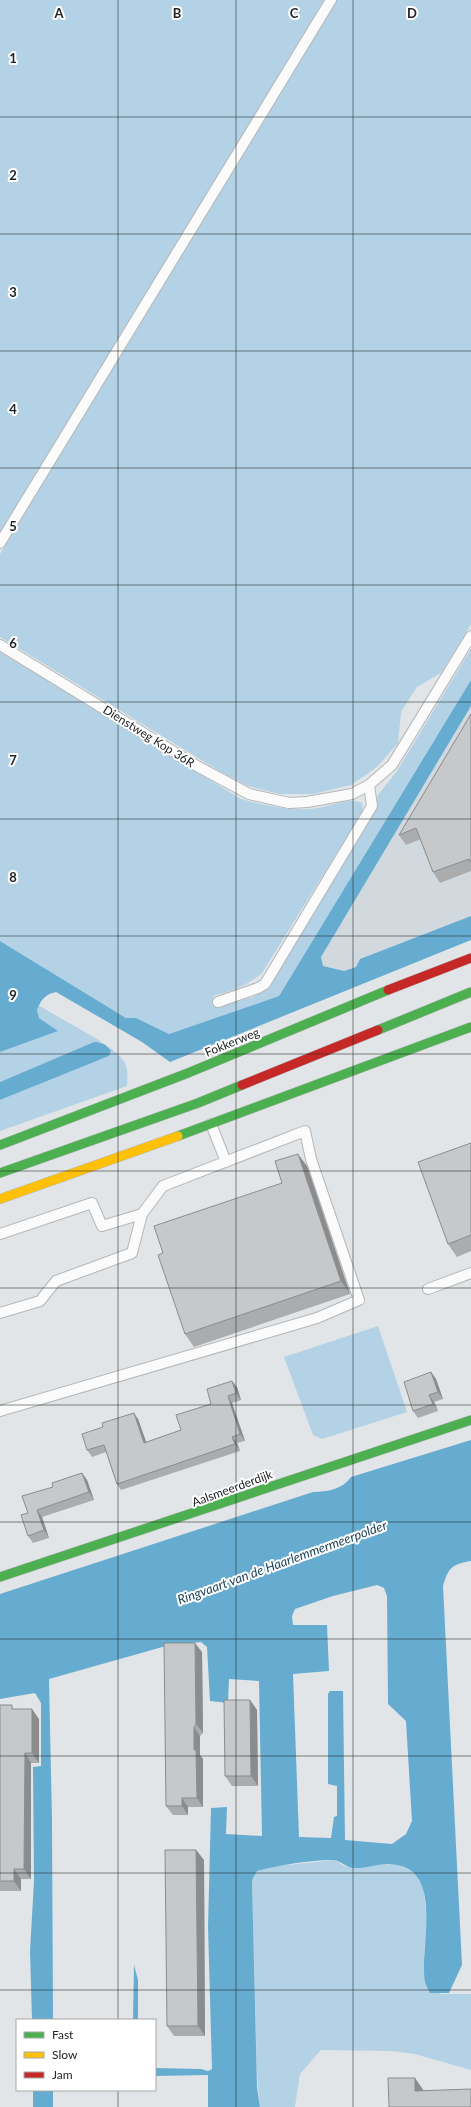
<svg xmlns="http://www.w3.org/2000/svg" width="471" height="2107" font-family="Lato,sans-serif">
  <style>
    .built { fill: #d1d9de }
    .green { fill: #b3d2e5 }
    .water { fill: #66acd1; fill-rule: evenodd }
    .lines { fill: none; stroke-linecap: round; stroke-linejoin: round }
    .lane-casing { stroke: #b4b6b8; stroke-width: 12 }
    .fast-casing { stroke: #b4b6b8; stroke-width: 10 }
    .slow-casing { stroke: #b4b6b8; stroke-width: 10 }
    .jam-casing { stroke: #b4b6b8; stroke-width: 10 }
    .lane { stroke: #fbfbfb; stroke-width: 10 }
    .fast { stroke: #4caf50; stroke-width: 9 }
    .slow { stroke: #ffc107; stroke-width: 9 }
    .jam { stroke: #c62828; stroke-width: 9 }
    .wall { fill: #aaacae }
    .shaded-wall { fill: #8b8c8d }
    .building { fill: #c6c8ca; stroke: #8b8c8d }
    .grid { fill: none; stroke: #222527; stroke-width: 1; stroke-opacity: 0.55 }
    .labels { text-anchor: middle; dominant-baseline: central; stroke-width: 4; stroke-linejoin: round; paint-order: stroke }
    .street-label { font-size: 12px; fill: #222527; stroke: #fff }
    .water-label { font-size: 13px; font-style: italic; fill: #1d455b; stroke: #fff }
    .grid-label { font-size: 13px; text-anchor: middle; font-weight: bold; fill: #222527; stroke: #fff; stroke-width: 4; stroke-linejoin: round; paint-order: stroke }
  </style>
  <rect width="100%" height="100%" fill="#e2e5e7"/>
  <!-- built -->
  <path class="built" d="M471,706V916L360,959L356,967L344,971L323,966L321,957L326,945Z"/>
  <!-- green -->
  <path class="green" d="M0,0H324L0,535Z
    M337,0H471V624L441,673L417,687L401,712L398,743L377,767L351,785L313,794H279L248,786L221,772L0,637V554Z
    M471,649V680L279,996L169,1034L136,1018H126L0,941V652L241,799C268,806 296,813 323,807C336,804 350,798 362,803L363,811L262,973C247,986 232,991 213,996L215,1007L253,997L264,989L376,806L378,795L397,771Z
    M38,1005L102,1042H94L0,1082V1052L57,1031L39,1018L37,1010Z
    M108,1046C125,1060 129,1063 127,1086L0,1131V1100L109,1056L111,1051Z
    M378,1326L407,1412L322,1439L313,1435L284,1357Z
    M335,1860L344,1866L355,1868L371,1865H398L414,1872L423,1885L427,1920L424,1954L441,1994H471V2070L415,2054L392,2051L321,2050L300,2074L295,2107H260L257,2075L252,1880L257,1871L278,1866Z"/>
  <!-- water -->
  <path class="water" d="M471,680V706L321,957L323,966L344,971L356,967L360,959L471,916V940L170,1062L142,1042L56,992C46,994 41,999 37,1010L39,1018L58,1031L0,1052V941L126,1018H136L169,1034L279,996Z
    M94,1042C102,1042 106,1044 111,1051L109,1056L0,1100V1082Z
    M471,1440V1561C452,1564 448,1568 443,1586L462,1965L449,1993H430C428,1989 426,1985 425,1982C419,1950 444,1873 397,1865C381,1862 369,1868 355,1868C346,1868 340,1860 333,1860C308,1860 281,1865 257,1871L252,1880L257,2087L260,2107H208V2075L155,2076V2068L201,2069L208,2071L212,2069L208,1927L211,1808L227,1807L226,1834L262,1836L259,1681L229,1679L228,1703L210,1701L207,1647L201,1642L166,1646L49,1679L52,1820L53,2020H32L30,1951L34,1881L33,1767L41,1766V1703L35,1693L0,1699V1594L313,1492C327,1492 343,1489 351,1477ZM377,1585L384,1588L387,1596L388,1704L406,1721L412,1821L406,1834L392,1844L345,1840L343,1691H330L328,1694V1784L337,1786V1816L334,1817L331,1838L299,1837L293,1674L329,1671L327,1625H293L292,1616L295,1609L333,1596Z
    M134,1965L138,1980V2020H133Z
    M33,2090H53V2107H33Z"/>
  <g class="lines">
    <!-- lane casing -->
    <g class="lane-casing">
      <path id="lane" d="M0,543L331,0
        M0,645L197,766L249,794L289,803L307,802L352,794L369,785L392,765L471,636
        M218,1002L258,988L265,984L372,806L369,785
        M211,1124L226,1162
        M0,1234L92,1203L102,1226L142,1214
        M428,1289L471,1273
        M0,1313L40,1301L56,1281L132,1253L142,1214L163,1186L305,1131L311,1159L359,1300L317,1318L0,1411"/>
    </g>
    <!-- fast casing -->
    <g class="fast-casing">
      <path id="fast" d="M378,1030L471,992
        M178,1136L471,1027
        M0,1145L188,1073L388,990
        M0,1173L198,1103L242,1085
        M0,1577L471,1420"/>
    </g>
    <!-- slow casing -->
    <g class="slow-casing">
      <path id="slow" d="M0,1199L178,1136"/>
    </g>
    <!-- jam casing -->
    <g class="jam-casing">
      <path id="jam" d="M388,990L471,958
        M242,1085L378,1030"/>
    </g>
    <!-- lane -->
    <use href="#lane" class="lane"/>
    <!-- fast -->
    <use href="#fast" class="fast"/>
    <!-- slow -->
    <use href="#slow" class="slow"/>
    <!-- jam -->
    <use href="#jam" class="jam"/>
  </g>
  <!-- wall -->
  <path class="wall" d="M471,714V871L440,883L433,872L421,839L406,845L399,835Z
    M471,1143V1251L457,1257L448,1244Z
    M307,1166L350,1294L194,1347L185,1334L163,1253L282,1183Z
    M431,1372L436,1379L443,1399L434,1402L438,1411L418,1418L413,1411Z
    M237,1387L241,1400L232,1403L245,1441L237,1443L240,1451L121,1490L117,1484L106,1452L92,1457L87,1450L138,1419L146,1442L181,1430Z
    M82,1473L87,1480L94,1500L42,1517L49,1538L33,1543L28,1536V1513L53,1487Z
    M202,1652L203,1733L200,1736V1755L203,1759V1807H188V1815H173L166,1806Z
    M250,1700L257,1710L258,1786H232L225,1776Z
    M0,1705L15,1709L39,1719V1763H31V1879H21V1891H0Z
    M196,1850L204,1860L205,2036H174L167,2026Z"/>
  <!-- shaded-wall -->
  <path class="shaded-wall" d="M298,1154L307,1166L350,1294L341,1281Z
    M431,1372L436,1379L443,1399L438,1392Z
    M232,1381L237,1387L241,1400L236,1393Z
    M429,1395L434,1402L438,1411L433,1404Z
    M228,1396L232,1403L245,1441L240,1434Z
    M134,1413L138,1419L149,1450L144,1443Z
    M232,1437L237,1443L240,1451L235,1444Z
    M82,1473L87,1480L94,1500L89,1492Z
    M37,1510L42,1517L49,1538L44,1530Z
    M195,1643L202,1652L203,1733L196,1724Z
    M250,1700L257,1710L258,1786L251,1776Z
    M32,1709L39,1719V1763L32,1753Z
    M194,1727L200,1736V1755L203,1759V1807L197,1798L194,1750Z
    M25,1753L31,1763V1879L24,1869Z
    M182,1798L188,1807V1815L182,1806Z
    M196,1850L204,1860L205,2036L198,2026Z
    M14,1869L21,1879V1891L14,1881Z
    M415,2078L424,2091H415Z"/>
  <!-- building -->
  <path class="building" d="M471,714V861L470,862L469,859L433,872L416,828L399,835Z
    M471,1143V1235L448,1244L418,1162Z
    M298,1154L341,1281L185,1334L158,1255L163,1253L154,1226L282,1183L275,1161Z
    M431,1372L438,1392L429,1395L433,1404L413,1411L404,1382Z
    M232,1381L236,1393L228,1396L240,1434L232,1437L235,1444L117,1484L104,1445L87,1450L82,1434L103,1427L102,1423L134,1413L144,1443L181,1430L176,1415L211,1404L207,1389Z
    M82,1473L89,1492L37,1510L44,1530L28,1536L21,1515L28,1513L22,1496L53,1487L52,1483Z
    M164,1643H195L196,1724L194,1727V1750H196L197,1798H182V1806H166Z
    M224,1700H250L251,1776H225Z
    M0,1705H12V1709H32V1753H25L24,1869H14V1881H0Z
    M165,1850H196L198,2026H167Z
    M388,2078H415V2091L471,2089V2107H389Z"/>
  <!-- grid -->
  <path class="grid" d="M118,0V2020M236,0V2107M353,0V2107M0,117H471M0,234H471M0,351H471M0,468H471M0,585H471M0,702H471M0,819H471M0,936H471M0,1054H471M0,1171H471M0,1288H471M0,1405H471M0,1522H471M0,1639H471M0,1756H471M0,1873H471M0,1990H471M118,2090V2107"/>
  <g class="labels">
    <!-- street labels -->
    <g class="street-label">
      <text transform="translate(149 736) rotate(32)">Dienstweg Kop 36R</text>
      <text transform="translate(232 1042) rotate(-22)">Fokkerweg</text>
      <text transform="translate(232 1488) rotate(-20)">Aalsmeerderdijk</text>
    </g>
    <!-- water labels -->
    <g class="water-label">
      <text transform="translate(282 1562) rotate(-20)">Ringvaart van de Haarlemmermeerpolder</text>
    </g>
  </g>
  <g class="grid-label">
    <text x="59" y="18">A</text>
    <text x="177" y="18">B</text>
    <text x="294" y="18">C</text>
    <text x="412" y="18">D</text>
    <text x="13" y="63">1</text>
    <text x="13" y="180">2</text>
    <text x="13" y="297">3</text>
    <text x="13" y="414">4</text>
    <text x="13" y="531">5</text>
    <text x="13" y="648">6</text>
    <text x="13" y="765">7</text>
    <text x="13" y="882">8</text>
    <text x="13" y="1000">9</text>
  </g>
  <!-- legend -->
  <rect x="16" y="2019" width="140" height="72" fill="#ffffff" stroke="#a7a8a9"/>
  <rect x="24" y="2032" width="20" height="6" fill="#4caf50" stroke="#a7a8a9"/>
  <text x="52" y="2039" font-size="12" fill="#222527">Fast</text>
  <rect x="24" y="2052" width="20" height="6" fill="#ffc107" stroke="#a7a8a9"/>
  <text x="52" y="2059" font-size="12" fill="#222527">Slow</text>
  <rect x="24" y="2072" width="20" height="6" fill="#c62828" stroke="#a7a8a9"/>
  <text x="52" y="2079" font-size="12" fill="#222527">Jam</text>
</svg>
